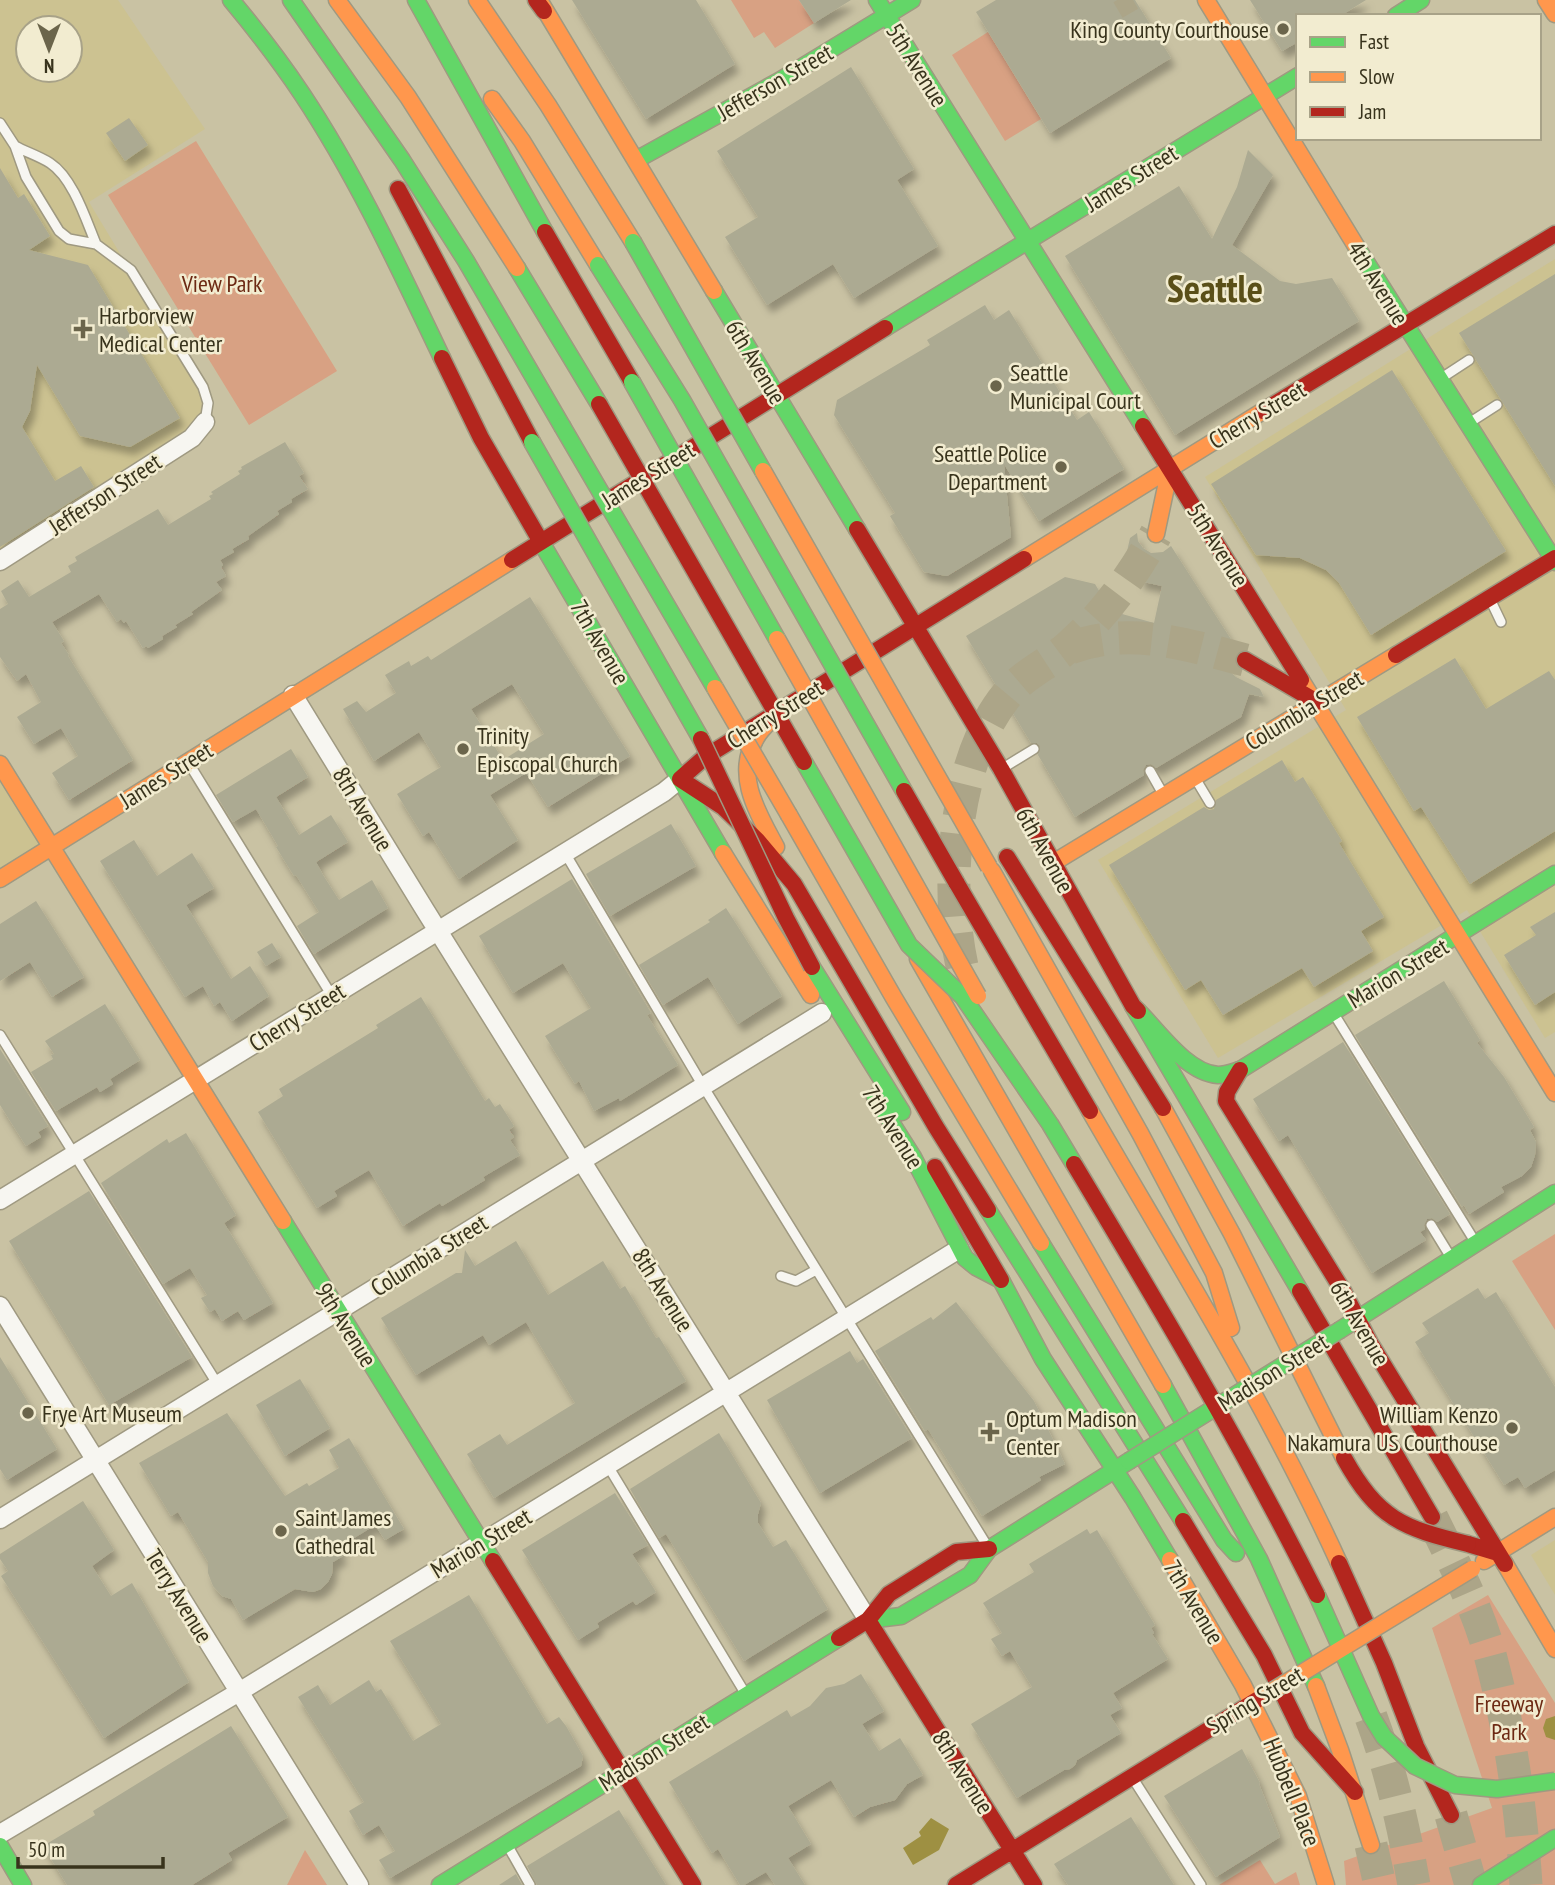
<svg xmlns="http://www.w3.org/2000/svg" width="1555" height="1885" font-family="'PT Sans Narrow',sans-serif">
  <style>
    .built { fill: #ccc291; fill-rule: evenodd }
    .green { fill: #d8a183 }
    .water { fill: #9e9042 }
    .building { fill: #acaa92; fill-rule: evenodd; filter: url(#shadow) }
    .lines { fill: none; stroke-linecap: round; stroke-linejoin: round }
    .street-tunnel { stroke: #aca588; stroke-width: 18; stroke-dasharray: 18 9; stroke-linecap: butt }
    .highway-tunnel { stroke: #aca588; stroke-width: 33; stroke-dasharray: 33 17; stroke-linecap: butt }
    .lane-casing { stroke: #9f9981; stroke-width: 12 }
    .street-casing { stroke: #9f9981; stroke-width: 21 }
    .fast-casing { stroke: #9f9981; stroke-width: 19 }
    .slow-casing { stroke: #9f9981; stroke-width: 19 }
    .jam-casing { stroke: #9f9981; stroke-width: 19 }
    .lane { stroke: #f7f6f1; stroke-width: 9 }
    .street { stroke: #f7f6f1; stroke-width: 18 }
    .fast { stroke: #63d668; stroke-width: 16 }
    .slow { stroke: #ff974d; stroke-width: 16 }
    .jam { stroke: #b3261e; stroke-width: 16 }
    .fast-bridge-casing { stroke: #9f9981; stroke-width: 19; stroke-linecap: butt }
    .slow-bridge-casing { stroke: #9f9981; stroke-width: 19; stroke-linecap: butt }
    .jam-bridge-casing { stroke: #9f9981; stroke-width: 19; stroke-linecap: butt }
    .fast-bridge { stroke: #63d668; stroke-width: 16 }
    .slow-bridge { stroke: #ff974d; stroke-width: 16 }
    .jam-bridge { stroke: #b3261e; stroke-width: 16 }
    .poi-dot { fill: #6b654b; stroke: #f2ecd0; stroke-width: 2.5 }
    .labels { text-anchor: middle; dominant-baseline: central; stroke-width: 5; stroke-linejoin: round; paint-order: stroke }
    .poi-label { font-size: 24px; fill: #38331c; stroke: #f2ecd0; text-anchor: start }
    .street-label { font-size: 24px; fill: #38331c; stroke: #f2ecd0 }
    .park-label { font-size: 24px; fill: #6c2913; stroke: #f2ecd0 }
    .town-label { font-size: 38px; font-weight: bold; fill: #5a4f18; stroke: #f2ecd0 }
  </style>
  <defs>
    <filter id="shadow"><feDropShadow dx="4.5" dy="8" stdDeviation="3.5" flood-color="#0004"/></filter>
  </defs>
  <rect width="100%" height="100%" fill="#c9c2a3"/>
  <!-- built -->
  <path class="built" d="M0,0H118L205,129L89,202L207,398L202,427L0,561ZM28,28H70V70H28Z
    M1555,259V1032L1545,1038L1467,910L1218,1058L1098,860L1346,710L1205,477Z
    M0,764L52,847L0,879Z
    M1555,1540V1595L1531,1555Z"/>
  <!-- green -->
  <path class="green" d="M731,0H799L814,23L775,48L764,32L754,38Z
    M988,32L1041,119L1005,141L952,55Z
    M196,141L337,371L249,425L108,195Z
    M1555,1234V1330L1512,1261Z
    M1488,1595L1555,1703V1885H1346L1344,1861L1492,1808L1432,1628Z
    M305,1850L327,1885H287Z
    M1260,1860L1275,1884L1296,1872L1300,1885H1219Z"/>
  <!-- water -->
  <path class="water" d="M1555,1716V1740L1546,1737L1543,1728L1546,1719Z
    M931,1818L949,1829L939,1850L913,1865L903,1848L921,1836L919,1832Z"/>
  <!-- building -->
  <path class="building" d="M572,0H696L735,64L646,119Z
    M799,0H851L814,23Z
    M996,0H1135L1171,58L1050,133L976,12Z
    M1250,0H1366L1340,16H1298V42L1282,51Z
    M851,67L914,169L897,180L938,246L854,298L833,264L767,305L725,237L758,217L717,151Z
    M129,118L148,145L125,161L106,133Z
    M1248,150L1273,175L1232,245L1280,281L1296,284L1332,278L1359,321L1175,435L1065,256L1179,186L1212,239L1237,187Z
    M0,168L18,198L24,194L50,236L29,250L88,265L180,418L130,447L80,436L37,365L30,411L22,427L55,481L81,466L94,487L0,547Z
    M1555,274V486L1459,333Z
    M985,305L994,320L1009,310L1077,420L1089,412L1124,469L1039,521L1004,464L1011,537L947,576L924,572L890,516L895,513L834,415L837,400L930,345L927,340Z
    M1392,370L1506,551L1371,635L1339,583L1326,570L1300,558L1256,555L1211,484Z
    M285,442L304,473L299,476L308,489L291,499L292,502L277,511L279,514L248,536L249,539L232,549L234,552L220,560L223,565L221,567L226,576L216,582L222,590L191,612L193,614L175,625L177,627L162,636L163,639L148,648L146,646L143,648L126,621L124,623L121,619L117,622L99,594L52,622L64,641L61,643L69,655L68,656L133,760L69,800L52,773L78,756L61,728L34,744L17,717L41,702L26,674L17,681L0,657V609L8,604L1,591L18,580L29,597L71,572L68,566L77,561L75,557L158,509L168,525L211,499L209,496L213,494L211,492L240,474L238,471L242,469L241,467Z
    M1137,533L1138,541L1143,548L1151,553L1163,552L1171,546L1234,644L1228,652L1226,660L1228,670L1236,677L1260,689L1264,697L1249,694L1241,717L1156,768L1151,764L1146,765L1143,770L1144,775L1075,817L1038,755L1040,746L1037,743H1031L966,636L1065,577L1095,584L1104,599L1101,608L1111,611L1114,616L1115,612L1154,623L1162,586L1139,581L1141,568L1124,565L1130,538Z
    M530,597L630,756L548,807L526,773L490,795L518,840L459,879L429,832L423,836L397,794L441,767L419,732L374,761L343,709L357,701L366,712L396,693L385,675L409,661L411,666L428,656L431,660ZM512,684L544,734L503,760L471,709Z
    M1455,658L1486,709L1549,671L1555,680V831L1470,884L1421,807L1414,811L1357,717Z
    M291,749L308,777L276,797L299,835L331,815L348,842L316,862L323,875L339,900L372,880L388,908L314,954L297,926L319,912L296,875L294,876L276,847L278,846L256,809L233,822L216,795Z
    M1282,760L1295,782L1303,777L1342,841L1339,843L1384,917L1361,931L1373,951L1314,987L1302,968L1223,1015L1201,980L1185,990L1109,865L1204,807L1209,810L1214,809L1216,800Z
    M671,824L696,866L610,916L586,874Z
    M134,840L157,876L192,853L214,888L186,905L231,979L250,966L269,996L232,1021L220,1002L214,1006L203,986L185,997L100,861Z
    M572,879L651,1013L647,1015L678,1065L620,1101L619,1098L594,1111L579,1081L575,1084L545,1036L591,1008L563,963L513,993L479,936Z
    M36,901L84,977L52,997L30,962L0,981V924Z
    M726,908L782,996L738,1024L708,977L663,1005L639,965L710,922L708,920Z
    M1555,912V992L1535,1005L1504,955L1536,935L1530,927Z
    M272,943L281,957L266,966L257,952Z
    M1444,981L1480,1040L1477,1043L1504,1077L1534,1127L1530,1130L1536,1142L1535,1155L1531,1167L1522,1176L1501,1187L1504,1192L1469,1214L1464,1205L1462,1207L1355,1035Z
    M421,997L485,1101L489,1098L495,1107L500,1104L514,1126L509,1130L514,1137L510,1140L520,1155L483,1177L485,1180L442,1206L440,1203L403,1226L369,1170L334,1191L337,1196L317,1208L258,1112L283,1096L279,1089L378,1028L376,1025Z
    M105,1004L140,1060L110,1079L113,1084L100,1092L97,1087L56,1111L31,1072L53,1059L51,1055L54,1054L45,1041Z
    M1343,1042L1450,1214L1437,1222L1432,1218L1427,1219L1424,1225L1425,1229L1420,1232L1426,1240L1372,1273L1288,1135L1279,1141L1253,1099Z
    M0,1049L48,1126L38,1132L41,1137L26,1146L0,1105Z
    M186,1133L236,1215L224,1223L273,1303L244,1320L238,1311L222,1321L215,1309L210,1312L201,1298L207,1295L190,1268L163,1284L101,1183L167,1139L169,1143Z
    M89,1191L192,1357L109,1405L9,1241Z
    M516,1241L548,1295L603,1261L620,1289L625,1286L656,1338L659,1337L686,1381L494,1498L467,1454L500,1434L507,1445L575,1403L526,1322L489,1345L483,1335L416,1375L381,1318L456,1273H462L465,1250L475,1266Z
    M1478,1288L1485,1299L1496,1292L1555,1387V1470L1525,1488L1518,1477L1504,1485L1415,1342L1429,1333L1422,1323Z
    M956,1302L1034,1401L1065,1464L1039,1477L1041,1480L982,1516L928,1429L925,1431L875,1351L931,1317L933,1320Z
    M850,1351L857,1363L863,1359L912,1438L820,1493L767,1400Z
    M0,1357L57,1449L7,1480L0,1469Z
    M300,1379L330,1428L285,1456L256,1405Z
    M227,1413L285,1496L307,1483L309,1486L339,1468L329,1450L349,1438L404,1529L385,1540L375,1525L338,1548L343,1556L333,1562L332,1574L328,1582L321,1589L313,1592L295,1589L243,1620L231,1599L222,1596L213,1586L208,1573V1562L178,1512L171,1516L139,1463Z
    M719,1433L761,1503L758,1514V1523L773,1547L786,1540L828,1609L744,1661L666,1534L659,1538L630,1489Z
    M615,1493L648,1545L632,1554L656,1592L636,1605L633,1601L597,1623L599,1627L578,1640L522,1550Z
    M83,1501L114,1550L92,1566L111,1596L132,1583L189,1682L104,1738L1,1576L8,1571L0,1559V1554Z
    M1087,1529L1090,1534L1097,1530L1155,1625L1151,1628L1154,1633L1152,1634L1168,1659L1113,1693L1122,1708L1110,1715L1121,1733L1077,1760L1075,1765L1070,1769L1064,1770L1017,1798L971,1724L1032,1687L1010,1651L1002,1656L991,1639L1002,1633L983,1603L1034,1572L1029,1564Z
    M469,1595L547,1724L559,1717L566,1726L583,1756L581,1766L390,1878L379,1860L395,1851L379,1825L363,1835L349,1811L364,1802L298,1697L318,1685L330,1705L369,1680L376,1692L381,1689L413,1741L441,1724L390,1641Z
    M861,1674L884,1711L862,1724L879,1751L900,1738L923,1775L907,1784L895,1800L870,1807L854,1817L831,1780L788,1806L811,1844L788,1858L805,1885H775L766,1872L744,1885H740L718,1849L712,1853L669,1782L787,1710L791,1717L810,1706L826,1688L844,1684Z
    M231,1726L288,1817L228,1853L232,1860L192,1885H67L43,1846L95,1815L93,1811Z
    M1242,1749L1260,1783L1259,1784L1280,1837L1216,1877L1164,1796Z
    M619,1810L666,1885H537L527,1866Z
    M1131,1817L1174,1885H1068L1054,1864Z
    M516,1874L522,1885H499Z"/>
  <g class="lines">
    <!-- street-tunnel -->
    <path class="street-tunnel" d="M1118,10L1135,0"/>
    <!-- highway-tunnel -->
    <path class="highway-tunnel" d="M1070,648C1129,626 1186,644 1245,660
      M962,966C944,886 954,750 1013,688C1030,671 1051,662 1068,647C1105,615 1132,576 1156,534
      M1432,1518C1453,1561 1476,1605 1489,1651C1510,1728 1521,1806 1526,1885
      M1371,1717C1391,1771 1404,1828 1414,1885
      M1451,1815L1471,1885
      M1371,1845L1380,1885"/>
    <!-- lane casing -->
    <g class="lane-casing">
      <path id="lane" d="M0,123L15,146L26,177L59,231L69,239L96,244L131,270L203,387L208,403L205,422
        M15,146C26,152 39,156 50,163C73,178 86,220 96,244
        M1443,377L1469,360
        M1469,423L1497,405
        M1490,599L1501,622
        M188,762L332,996
        M1003,768L1034,749
        M1150,771L1163,794
        M1195,778L1210,803
        M565,853L703,1086L986,1544
        M1334,1014L1474,1240
        M0,1035L218,1385
        M1431,1225L1450,1256
        M781,1276L796,1281L816,1270
        M608,1466L745,1693
        M1132,1777L1201,1885
        M509,1848L530,1885"/>
    </g>
    <!-- street casing -->
    <g class="street-casing">
      <path id="street" d="M0,561L192,438L205,422
        M293,695L425,910L868,1620
        M0,1200L664,792L680,779
        M0,1306L359,1885
        M0,1519L822,1013
        M0,1834L239,1692L959,1249"/>
    </g>
    <!-- fast casing -->
    <g class="fast-casing">
      <path id="fast" d="M231,0C256,30 280,61 302,94C357,177 399,268 442,358
        M291,0L402,160L466,261L562,426
        M416,0L545,232
        M877,0L1143,426
        M1396,16L1421,0
        M636,160L779,81L912,0
        M1356,246L1555,562
        M517,268L599,404
        M714,291L857,529
        M885,328L1298,76
        M541,542L723,853
        M812,967L902,1112
        M1133,1006L1300,1291
        M1138,1011C1159,1032 1187,1073 1218,1075C1225,1075 1233,1072 1240,1070L1555,874
        M875,1097L913,1157L965,1258L976,1267L1001,1280L1043,1359L1133,1498L1170,1560
        M988,1210L1183,1521
        M283,1221L493,1561
        M1041,1243L1224,1540L1236,1553
        M1340,1330L1555,1193
        M1163,1385L1259,1559L1316,1686
        M868,1620L901,1616L970,1575L989,1549L1129,1461
        M0,1846L23,1885
        M440,1885L839,1638
        M1481,1885L1555,1838"/>
    </g>
    <!-- slow casing -->
    <g class="slow-casing">
      <path id="slow" d="M337,0L408,97L517,268
        M477,0L548,105L633,242
        M539,0L714,291
        M1206,0L1356,246
        M1546,0L1555,14
        M492,99L522,141L598,265
        M1156,534L1170,468
        M1024,559L1263,411
        M1301,680L1555,1093
        M0,764L283,1221
        M789,815L894,998L1041,1243
        M776,847C758,813 734,776 756,738C761,728 771,721 778,713
        M723,853L811,995
        M1053,863L1396,655
        M992,871L1140,1133L1214,1273L1231,1328
        M0,879L512,560
        M918,959L1163,1385
        M1163,1108L1232,1234L1344,1458
        M1090,1111C1176,1260 1268,1407 1339,1563
        M1170,1560L1243,1685L1298,1796L1326,1885
        M1484,1561L1555,1517
        M1505,1564L1555,1649
        M1316,1686L1340,1750L1371,1845"/>
    </g>
    <!-- jam casing -->
    <g class="jam-casing">
      <path id="jam" d="M536,0L544,11
        M398,189L532,442
        M545,232L632,382
        M442,358L481,438L541,542
        M1263,411L1555,234
        M1143,426L1301,680
        M857,529L1001,769L1133,1006L1138,1011
        M512,560L885,328
        M1396,655L1555,558
        M1245,660L1317,702
        M680,779L705,757L1024,559
        M680,779L723,807L757,840L794,884L936,1127L988,1210
        M1007,857L1163,1108
        M956,882L1090,1111
        M1240,1070L1227,1092L1226,1101L1343,1291L1370,1343L1505,1564
        M935,1167L1001,1280
        M1300,1291L1432,1517
        M1183,1521L1264,1655L1302,1733L1355,1792
        M1468,1544L1498,1553
        M493,1561L693,1885
        M1339,1563L1384,1663L1416,1746L1451,1815
        M868,1620L1034,1885
        M839,1638L868,1620L889,1594L956,1552L989,1549
        M956,1885L1265,1695"/>
    </g>
    <!-- lane -->
    <use href="#lane" class="lane"/>
    <!-- street -->
    <use href="#street" class="street"/>
    <!-- fast -->
    <use href="#fast" class="fast"/>
    <!-- slow -->
    <use href="#slow" class="slow"/>
    <!-- jam -->
    <use href="#jam" class="jam"/>
    <!-- fast-bridge casing -->
    <g class="fast-bridge-casing">
      <path id="fast-bridge" d="M633,242L763,471
        M598,265L682,400L904,791
        M632,382L777,639
        M562,426L715,688
        M532,442L701,739
        M804,762L909,945L963,997L1050,1124L1074,1164
        M1129,1461L1340,1330
        M1317,1595L1371,1716L1384,1737L1415,1766L1455,1785L1497,1789L1555,1781"/>
    </g>
    <!-- slow-bridge casing -->
    <g class="slow-bridge-casing">
      <path id="slow-bridge" d="M763,471L989,867
        M777,639L978,996
        M715,688L789,815
        M1269,1693L1472,1569"/>
    </g>
    <!-- jam-bridge casing -->
    <g class="jam-bridge-casing">
      <path id="jam-bridge" d="M599,404L804,762
        M701,739L786,918L812,967
        M904,791L956,882
        M1074,1164C1159,1306 1243,1447 1317,1595
        M1344,1458C1378,1519 1402,1528 1468,1544"/>
    </g>
    <!-- fast-bridge -->
    <use href="#fast-bridge" class="fast-bridge"/>
    <!-- slow-bridge -->
    <use href="#slow-bridge" class="slow-bridge"/>
    <!-- jam-bridge -->
    <use href="#jam-bridge" class="jam-bridge"/>
  </g>
  <!-- markers -->
  <g class="poi-dot">
    <circle cx="1283" cy="29" r="7"/>
    <path d="M79.5 318.5h7v7h7v7h-7v7h-7v-7h-7v-7h7z"/>
    <circle cx="996" cy="386" r="7"/>
    <circle cx="1061" cy="467" r="7"/>
    <circle cx="463" cy="749" r="7"/>
    <circle cx="28" cy="1413" r="7"/>
    <circle cx="1512" cy="1428" r="7"/>
    <path d="M986.5 1421.5h7v7h7v7h-7v7h-7v-7h-7v-7h7z"/>
    <circle cx="281" cy="1531" r="7"/>
  </g>
  <g class="labels">
    <!-- poi labels -->
    <g class="poi-label">
      <text x="1269" y="29" text-anchor="end">King County Courthouse</text>
      <text x="99" y="315">Harborview<tspan x="99" dy="28">Medical Center</tspan></text>
      <text x="1010" y="372">Seattle<tspan x="1010" dy="28">Municipal Court</tspan></text>
      <text x="1047" y="453" text-anchor="end">Seattle Police<tspan x="1047" dy="28">Department</tspan></text>
      <text x="477" y="735">Trinity<tspan x="477" dy="28">Episcopal Church</tspan></text>
      <text x="42" y="1413">Frye Art Museum</text>
      <text x="1498" y="1414" text-anchor="end">William Kenzo<tspan x="1498" dy="28">Nakamura US Courthouse</tspan></text>
      <text x="1006" y="1418">Optum Madison<tspan x="1006" dy="28">Center</tspan></text>
      <text x="295" y="1517">Saint James<tspan x="295" dy="28">Cathedral</tspan></text>
    </g>
    <!-- street labels -->
    <g class="street-label">
      <text transform="translate(917 65) rotate(58)">5th Avenue</text>
      <text transform="translate(775 82) rotate(-30)">Jefferson Street</text>
      <text transform="translate(1131 178) rotate(-32)">James Street</text>
      <text transform="translate(1378 283) rotate(58)">4th Avenue</text>
      <text transform="translate(756 362) rotate(59)">6th Avenue</text>
      <text transform="translate(1257 415) rotate(-31)">Cherry Street</text>
      <text transform="translate(648 475) rotate(-32)">James Street</text>
      <text transform="translate(105 494) rotate(-33)">Jefferson Street</text>
      <text transform="translate(1218 545) rotate(58)">5th Avenue</text>
      <text transform="translate(600 642) rotate(60)">7th Avenue</text>
      <text transform="translate(1304 710) rotate(-31)">Columbia Street</text>
      <text transform="translate(775 714) rotate(-32)">Cherry Street</text>
      <text transform="translate(166 775) rotate(-32)">James Street</text>
      <text transform="translate(363 809) rotate(59)">8th Avenue</text>
      <text transform="translate(1045 850) rotate(61)">6th Avenue</text>
      <text transform="translate(1398 973) rotate(-31)">Marion Street</text>
      <text transform="translate(297 1017) rotate(-32)">Cherry Street</text>
      <text transform="translate(893 1127) rotate(58)">7th Avenue</text>
      <text transform="translate(429 1255) rotate(-32)">Columbia Street</text>
      <text transform="translate(663 1290) rotate(58)">8th Avenue</text>
      <text transform="translate(1360 1323) rotate(60)">6th Avenue</text>
      <text transform="translate(346 1325) rotate(58)">9th Avenue</text>
      <text transform="translate(1273 1372) rotate(-32)">Madison Street</text>
      <text transform="translate(481 1543) rotate(-31)">Marion Street</text>
      <text transform="translate(179 1596) rotate(58)">Terry Avenue</text>
      <text transform="translate(1194 1602) rotate(59)">7th Avenue</text>
      <text transform="translate(1255 1700) rotate(-31)">Spring Street</text>
      <text transform="translate(654 1752) rotate(-32)">Madison Street</text>
      <text transform="translate(963 1772) rotate(58)">8th Avenue</text>
      <text transform="translate(1292 1792) rotate(68)">Hubbell Place</text>
    </g>
    <!-- park labels -->
    <g class="park-label">
      <text x="222" y="283">View Park</text>
      <text x="1509" y="1703">Freeway<tspan x="1509" dy="28">Park</tspan></text>
    </g>
    <!-- town labels -->
    <g class="town-label">
      <text x="1215" y="287">Seattle</text>
    </g>
  </g>
  <!-- legend -->
  <rect x="1296" y="14" width="245" height="126" fill="#f2ecd0" stroke="#a8a288" stroke-width="2"/>
  <rect x="1310" y="37" width="35" height="10" fill="#63d668" stroke="#a8a288" stroke-width="2"/>
  <text x="1359" y="49" font-size="21" fill="#38331c">Fast</text>
  <rect x="1310" y="72" width="35" height="10" fill="#ff974d" stroke="#a8a288" stroke-width="2"/>
  <text x="1359" y="84" font-size="21" fill="#38331c">Slow</text>
  <rect x="1310" y="107" width="35" height="10" fill="#b3261e" stroke="#a8a288" stroke-width="2"/>
  <text x="1359" y="119" font-size="21" fill="#38331c">Jam</text>
  <!-- north arrow -->
  <g transform="translate(49 49) rotate(180)"><circle r="33" fill="#f2ecd0" stroke="#a8a288" stroke-width="2"/>
  <path d="M0-5L12 26L0 18L-12 26Z" fill="#6b654b"/>
  <text y="-10" font-size="19" font-weight="bold" text-anchor="middle" fill="#38331c">N</text>
  </g>
  <!-- scale -->
  <path d="M18 1857v10h145v-10" fill="none" stroke="#38331c" stroke-width="3.5"/>
  <text x="28" y="1857" font-size="21" fill="#38331c" stroke="#f2ecd0" stroke-width="5" paint-order="stroke">50 m</text>
</svg>
